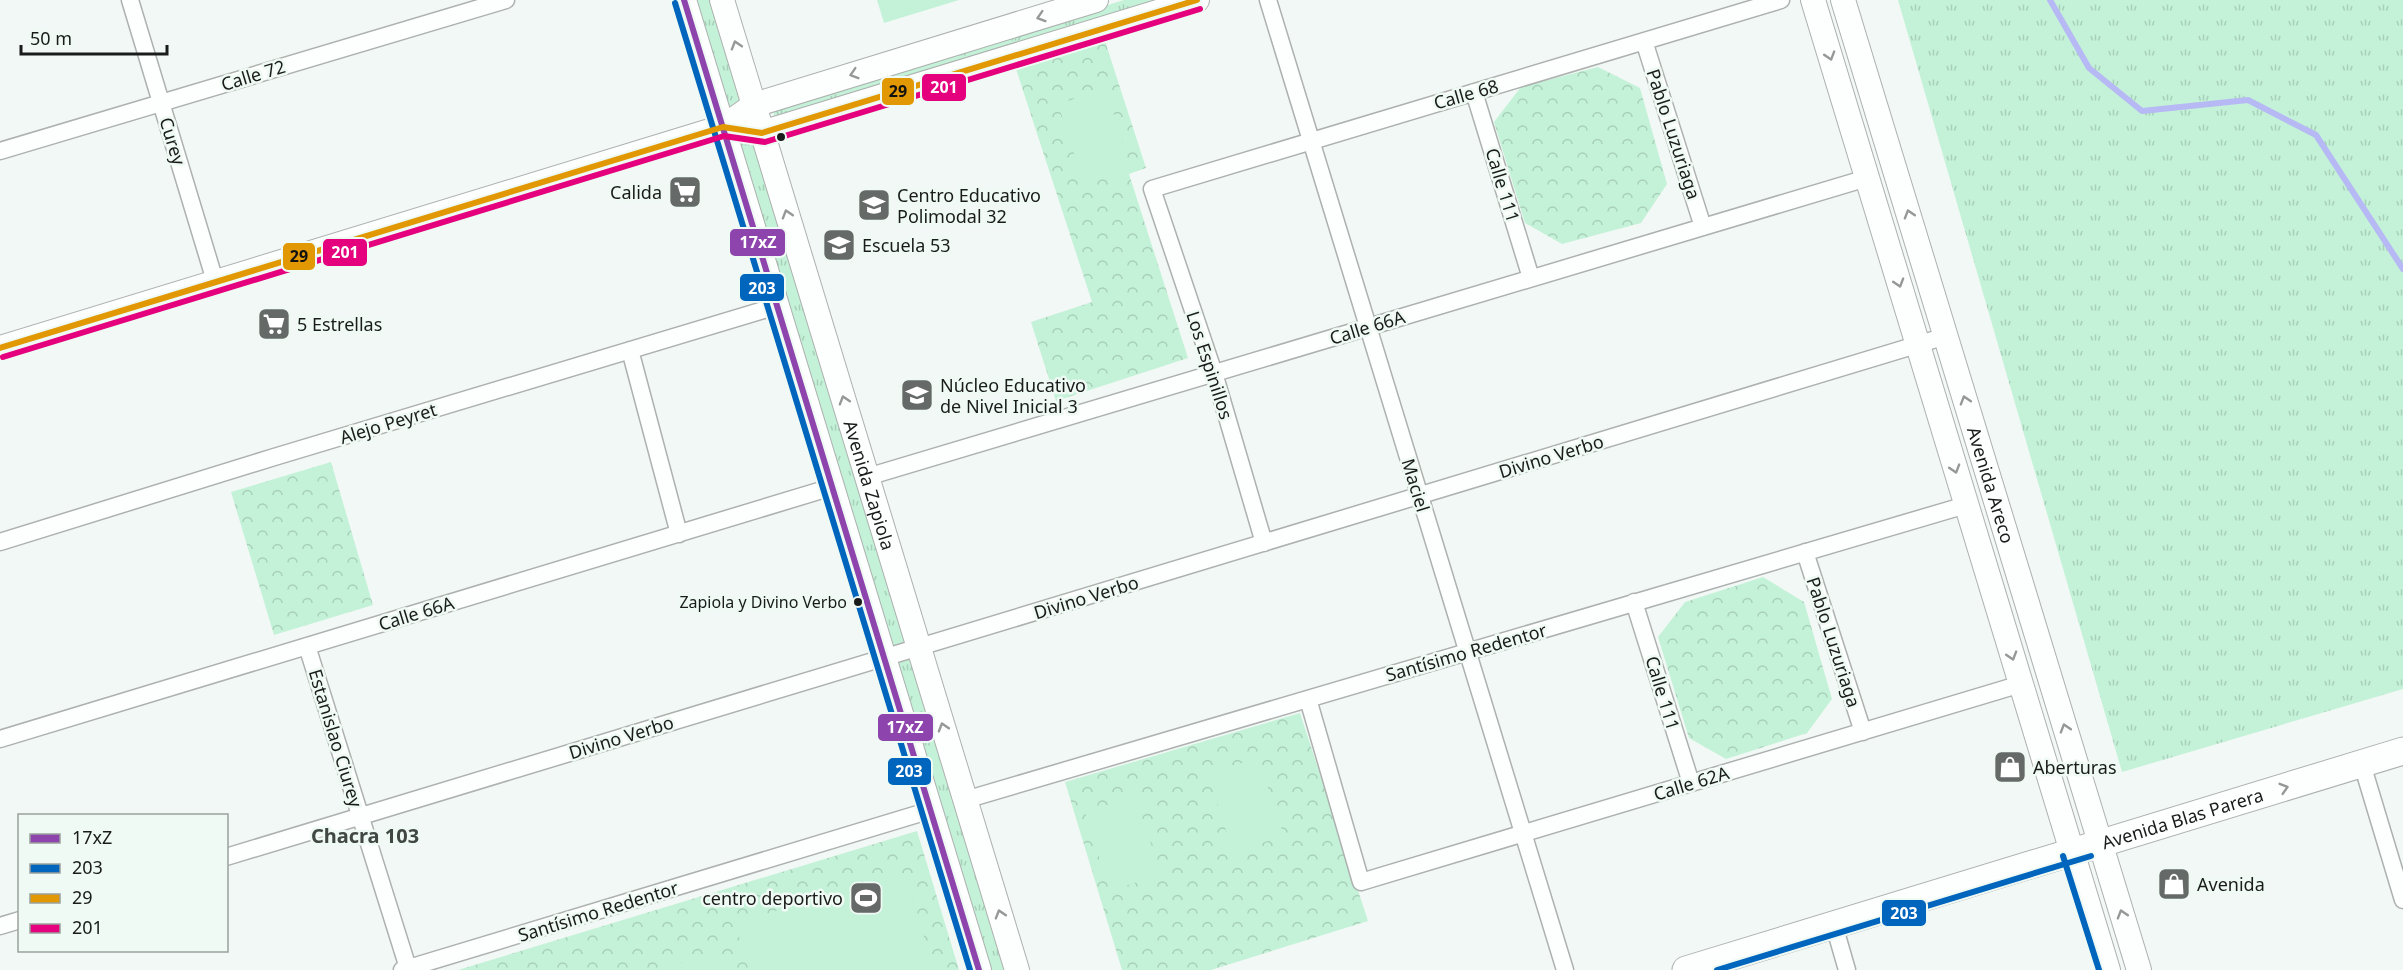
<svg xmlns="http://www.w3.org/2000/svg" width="2403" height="970" font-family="'Noto Sans',sans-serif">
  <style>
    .grass { fill: url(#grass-tufts) }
    .park { fill: url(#park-crowns) }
    .pitch { fill: #c4f2d8 }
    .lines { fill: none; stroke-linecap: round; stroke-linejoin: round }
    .stream { stroke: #b7b9f4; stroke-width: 6 }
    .street-casing { stroke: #adb1af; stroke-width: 19 }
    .secondary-casing { stroke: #adb1af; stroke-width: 26 }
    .primary-casing { stroke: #adb1af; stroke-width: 29 }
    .street { stroke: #fdfefe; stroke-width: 16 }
    .secondary { stroke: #fdfefe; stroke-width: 24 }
    .primary { stroke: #fdfefe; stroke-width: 27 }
    .bus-1-casing { stroke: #f0faf4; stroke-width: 10 }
    .bus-2-casing { stroke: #f0faf4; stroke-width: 10 }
    .bus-3-casing { stroke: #f0faf4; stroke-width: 10 }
    .bus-4-casing { stroke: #f0faf4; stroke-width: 10 }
    .bus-1 { stroke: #8e44ad; stroke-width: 6 }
    .bus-2 { stroke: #0065bd; stroke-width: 6 }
    .bus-3 { stroke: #e19803; stroke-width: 6 }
    .bus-4 { stroke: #e5007d; stroke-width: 6 }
    .oneway { stroke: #969897 }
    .bus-dot { fill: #191c1a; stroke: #f0faf4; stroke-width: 2 }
    .labels { text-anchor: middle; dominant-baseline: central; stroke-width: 5; stroke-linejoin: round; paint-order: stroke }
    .bus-label { font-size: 16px; fill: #191c1a; stroke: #f0faf4; text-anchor: end }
    .street-label { font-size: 18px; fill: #191c1a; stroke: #f0faf4 }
    .poi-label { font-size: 18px; fill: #191c1a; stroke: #f0faf4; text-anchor: start }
    .neighbourhood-label { font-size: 20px; font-weight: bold; fill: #414844; stroke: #f0faf4 }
    .line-badge { stroke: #f0faf4; stroke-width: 2 }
    .badge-label { font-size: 16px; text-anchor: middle; font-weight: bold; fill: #fff }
    .pale-badge-label { font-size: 16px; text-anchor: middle; font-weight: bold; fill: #111 }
  </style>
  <defs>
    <pattern id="grass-tufts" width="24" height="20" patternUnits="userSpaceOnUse" patternTransform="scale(1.5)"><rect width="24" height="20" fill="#c4f2d8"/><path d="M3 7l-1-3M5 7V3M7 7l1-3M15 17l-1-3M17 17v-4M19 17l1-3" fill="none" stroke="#a8cfb9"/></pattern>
    <pattern id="park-crowns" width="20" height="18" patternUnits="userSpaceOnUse" patternTransform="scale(1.5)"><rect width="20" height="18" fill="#c4f2d8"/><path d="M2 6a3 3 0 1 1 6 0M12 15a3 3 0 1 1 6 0" fill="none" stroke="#a8cfb9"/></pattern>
  </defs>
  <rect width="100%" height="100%" fill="#f2f8f5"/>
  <!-- grass -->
  <path class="grass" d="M696,0H714L1007,970H990Z
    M1124,0H1164L775,119L772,108Z
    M1898,0H2403V689L2122,772Z"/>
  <!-- park -->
  <path class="park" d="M1105,41L1146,168L1129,174L1188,358L1056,401L1031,322L1092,302L1016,69Z
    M1598,67L1640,88L1667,184L1641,223L1562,244L1525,223L1494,122L1521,87Z
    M331,462L373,605L274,635L231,492Z
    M1763,577L1804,602L1832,699L1807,733L1726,759L1689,738L1658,637L1685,602Z
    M1300,713L1368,921L1211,970H1122L1065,782Z
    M917,831L959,970H458Z"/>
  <!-- pitch -->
  <path class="pitch" d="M877,0H959L884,23Z
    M1106,89L1131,170L1084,185L1058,104Z
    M1258,758L1284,836L1233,852L1208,774Z
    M1135,796L1161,874L1110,891L1085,812Z
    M905,873L934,970H749L735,923Z
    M718,952L723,970H655Z"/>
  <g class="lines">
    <!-- stream -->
    <path class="stream" d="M2050,0L2089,68L2142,111L2248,100L2316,135L2403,269"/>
    <!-- street casing -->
    <g class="street-casing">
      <path id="street" d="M130,0L215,281
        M1268,0L1565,970
        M1644,41L1703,227
        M1474,92L1531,278
        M0,151L506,0
        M630,350L679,534
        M867,477L1867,178
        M0,542L271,458L777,306
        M1264,543L1214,373L1152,189L1781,0
        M1805,552L1863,732
        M1634,602L1691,783
        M307,646L408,968
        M1308,699L1361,882L2021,684
        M0,739L832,487
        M2362,764L2403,900
        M965,800L1966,505
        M226,857L1946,336
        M1834,925L1847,970
        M0,926L20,920
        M402,970L931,810"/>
    </g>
    <!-- secondary casing -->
    <g class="secondary-casing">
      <g id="secondary">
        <path d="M684,0L979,970"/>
        <path id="s1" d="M722,0L1017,970"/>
        <path d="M1813,0L2108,970"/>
        <path id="s2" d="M1843,0L2139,970"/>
        <path d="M746,131L762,133L775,129L1197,0"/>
        <path d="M0,348L723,127L754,105L1096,0"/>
      </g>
    </g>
    <!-- primary casing -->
    <g class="primary-casing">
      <g id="primary">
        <path id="s3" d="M1686,970L2403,751"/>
      </g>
    </g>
    <!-- street -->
    <use href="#street" class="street"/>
    <!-- secondary -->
    <use href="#secondary" class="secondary"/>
    <!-- primary -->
    <use href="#primary" class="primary"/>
    <!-- bus-1 casing -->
    <g class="bus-1-casing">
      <path id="bus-1" d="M684,0L979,970"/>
    </g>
    <!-- bus-2 casing -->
    <g class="bus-2-casing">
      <path id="bus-2" d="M675,3L970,970
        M2063,856L2099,970
        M1717,970L2091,856"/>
    </g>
    <!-- bus-3 casing -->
    <g class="bus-3-casing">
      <path id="bus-3" d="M0,348L723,127L762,133L1197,0"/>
    </g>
    <!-- bus-4 casing -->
    <g class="bus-4-casing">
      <path id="bus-4" d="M3,357L724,136L765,142L1200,9"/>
    </g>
    <!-- bus-1 -->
    <use href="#bus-1" class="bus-1"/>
    <!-- bus-2 -->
    <use href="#bus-2" class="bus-2"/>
    <!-- bus-3 -->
    <use href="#bus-3" class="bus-3"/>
    <!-- bus-4 -->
    <use href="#bus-4" class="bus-4"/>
  </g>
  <!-- one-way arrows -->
  <defs><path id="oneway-chevron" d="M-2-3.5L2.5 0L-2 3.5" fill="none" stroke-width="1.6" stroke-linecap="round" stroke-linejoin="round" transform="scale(1.5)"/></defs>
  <g class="oneway">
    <use href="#oneway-chevron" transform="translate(1041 17) rotate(163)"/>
    <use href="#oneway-chevron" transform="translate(736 45) rotate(-107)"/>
    <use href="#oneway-chevron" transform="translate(1830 56) rotate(73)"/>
    <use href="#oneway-chevron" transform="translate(854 74) rotate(163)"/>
    <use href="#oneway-chevron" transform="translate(787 214) rotate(-107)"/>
    <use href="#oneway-chevron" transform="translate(1909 214) rotate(-107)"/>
    <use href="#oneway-chevron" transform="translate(1899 283) rotate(73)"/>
    <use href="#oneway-chevron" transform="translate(844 400) rotate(-107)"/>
    <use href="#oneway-chevron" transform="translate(1965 400) rotate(-107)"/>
    <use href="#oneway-chevron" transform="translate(1955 469) rotate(73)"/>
    <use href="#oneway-chevron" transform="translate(2012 656) rotate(73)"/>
    <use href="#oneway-chevron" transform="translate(943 727) rotate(-107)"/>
    <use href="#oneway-chevron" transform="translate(2065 728) rotate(-107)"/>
    <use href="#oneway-chevron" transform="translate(2284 788) rotate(-17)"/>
    <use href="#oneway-chevron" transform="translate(1000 914) rotate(-107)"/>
    <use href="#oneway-chevron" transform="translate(2122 914) rotate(-107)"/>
  </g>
  <!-- icons -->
  <defs>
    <g id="supermarket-square" transform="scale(1.725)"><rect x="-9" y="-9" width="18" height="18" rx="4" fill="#656967" stroke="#f0faf4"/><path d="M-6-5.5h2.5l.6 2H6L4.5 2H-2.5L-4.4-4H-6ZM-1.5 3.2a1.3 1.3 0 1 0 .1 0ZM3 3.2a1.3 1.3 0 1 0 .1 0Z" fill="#fff"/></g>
    <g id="school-square" transform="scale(1.725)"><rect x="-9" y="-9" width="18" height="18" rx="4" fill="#656967" stroke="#f0faf4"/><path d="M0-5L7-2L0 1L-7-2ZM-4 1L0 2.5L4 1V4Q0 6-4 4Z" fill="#fff"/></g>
    <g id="shop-square" transform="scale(1.725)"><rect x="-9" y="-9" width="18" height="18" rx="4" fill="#656967" stroke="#f0faf4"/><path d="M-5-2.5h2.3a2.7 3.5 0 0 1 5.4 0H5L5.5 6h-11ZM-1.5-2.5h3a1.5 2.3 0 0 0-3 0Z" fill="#fff"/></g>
    <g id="stadium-square" transform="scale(1.725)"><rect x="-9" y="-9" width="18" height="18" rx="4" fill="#656967" stroke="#f0faf4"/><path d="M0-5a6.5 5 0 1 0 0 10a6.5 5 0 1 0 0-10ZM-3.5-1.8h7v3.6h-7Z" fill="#fff"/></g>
  </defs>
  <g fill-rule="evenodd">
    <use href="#supermarket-square" x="685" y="192"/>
    <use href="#school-square" x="874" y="205"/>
    <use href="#school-square" x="839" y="245"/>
    <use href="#supermarket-square" x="274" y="324"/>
    <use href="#school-square" x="917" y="395"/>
    <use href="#shop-square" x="2010" y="767"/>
    <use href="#shop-square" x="2174" y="884"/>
    <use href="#stadium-square" x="866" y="898"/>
  </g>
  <!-- markers -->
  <g class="bus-dot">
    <circle cx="781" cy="137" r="5"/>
    <circle cx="858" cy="602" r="5"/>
  </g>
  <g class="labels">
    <!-- bus labels -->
    <g class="bus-label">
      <text x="847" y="602">Zapiola y Divino Verbo</text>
    </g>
    <!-- street labels -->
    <g class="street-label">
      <text transform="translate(253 75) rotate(-17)">Calle 72</text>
      <text transform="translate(1466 94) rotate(-16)">Calle 68</text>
      <text transform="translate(1674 134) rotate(72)">Pablo Luzuriaga</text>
      <text transform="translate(173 141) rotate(73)">Curey</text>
      <text transform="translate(1503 185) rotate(73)">Calle 111</text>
      <text transform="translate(1367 327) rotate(-17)">Calle 66A</text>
      <text transform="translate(1210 365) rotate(72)">Los Espinillos</text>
      <text transform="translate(388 423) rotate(-17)">Alejo Peyret</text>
      <text transform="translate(1551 456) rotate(-17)">Divino Verbo</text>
      <text stroke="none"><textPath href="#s1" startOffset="507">Avenida Zapiola</textPath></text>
      <text transform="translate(1416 485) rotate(73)">Maciel</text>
      <text stroke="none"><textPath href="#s2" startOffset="507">Avenida Areco</textPath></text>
      <text transform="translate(1086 597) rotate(-17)">Divino Verbo</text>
      <text transform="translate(416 613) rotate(-17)">Calle 66A</text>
      <text transform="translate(1834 642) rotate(72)">Pablo Luzuriaga</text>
      <text transform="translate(1466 652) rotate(-16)">Santísimo Redentor</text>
      <text transform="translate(1663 693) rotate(73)">Calle 111</text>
      <text transform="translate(621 737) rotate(-17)">Divino Verbo</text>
      <text transform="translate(336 738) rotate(73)">Estanislao Ciurey</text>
      <text transform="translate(1691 783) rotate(-17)">Calle 62A</text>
      <text stroke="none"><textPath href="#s3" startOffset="519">Avenida Blas Parera</textPath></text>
      <text transform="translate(598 911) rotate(-17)">Santísimo Redentor</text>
    </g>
    <!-- poi labels -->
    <g class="poi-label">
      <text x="662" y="192" text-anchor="end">Calida</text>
      <text x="897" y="195">Centro Educativo<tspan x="897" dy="21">Polimodal 32</tspan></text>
      <text x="862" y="245">Escuela 53</text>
      <text x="297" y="324">5 Estrellas</text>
      <text x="940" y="385">Núcleo Educativo<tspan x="940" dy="21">de Nivel Inicial 3</tspan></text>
      <text x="2033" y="767">Aberturas</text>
      <text x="2197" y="884">Avenida</text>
      <text x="843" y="898" text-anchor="end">centro deportivo</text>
    </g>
    <!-- neighbourhood labels -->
    <g class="neighbourhood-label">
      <text x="365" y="835">Chacra 103</text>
    </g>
  </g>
  <g class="line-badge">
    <rect x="921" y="73" width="46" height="29" rx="6" fill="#e5007d"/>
    <rect x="881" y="77" width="34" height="29" rx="6" fill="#e19803"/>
    <rect x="729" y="228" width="57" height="29" rx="6" fill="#8e44ad"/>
    <rect x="322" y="238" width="46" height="29" rx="6" fill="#e5007d"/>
    <rect x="282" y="242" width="34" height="29" rx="6" fill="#e19803"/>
    <rect x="739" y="273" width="46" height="29" rx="6" fill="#0065bd"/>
    <rect x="877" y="713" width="57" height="29" rx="6" fill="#8e44ad"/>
    <rect x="887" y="757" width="45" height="29" rx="6" fill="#0065bd"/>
    <rect x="1881" y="899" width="46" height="28" rx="6" fill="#0065bd"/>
  </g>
  <g class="badge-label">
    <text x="944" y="93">201</text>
    <text x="758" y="248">17xZ</text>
    <text x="345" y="258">201</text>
    <text x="762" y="294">203</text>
    <text x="905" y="733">17xZ</text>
    <text x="909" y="777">203</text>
    <text x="1904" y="919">203</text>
  </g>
  <g class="pale-badge-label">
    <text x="898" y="97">29</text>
    <text x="299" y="262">29</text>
  </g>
  <!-- legend -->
  <rect x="18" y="814" width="210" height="138" fill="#f0faf4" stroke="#9aa19d" stroke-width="1.5"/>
  <rect x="30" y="834" width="30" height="9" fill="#8e44ad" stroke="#9aa19d" stroke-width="1.5"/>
  <text x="72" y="844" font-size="18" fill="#191c1a">17xZ</text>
  <rect x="30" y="864" width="30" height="9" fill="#0065bd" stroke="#9aa19d" stroke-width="1.5"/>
  <text x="72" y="874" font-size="18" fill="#191c1a">203</text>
  <rect x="30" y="894" width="30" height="9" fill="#e19803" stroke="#9aa19d" stroke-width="1.5"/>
  <text x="72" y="904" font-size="18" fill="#191c1a">29</text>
  <rect x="30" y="924" width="30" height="9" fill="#e5007d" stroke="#9aa19d" stroke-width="1.5"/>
  <text x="72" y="934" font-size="18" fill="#191c1a">201</text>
  <!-- scale -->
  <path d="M21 45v9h146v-9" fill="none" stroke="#191c1a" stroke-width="3"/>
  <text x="30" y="45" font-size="18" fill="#191c1a" stroke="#f0faf4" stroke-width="4.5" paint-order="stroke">50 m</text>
</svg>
